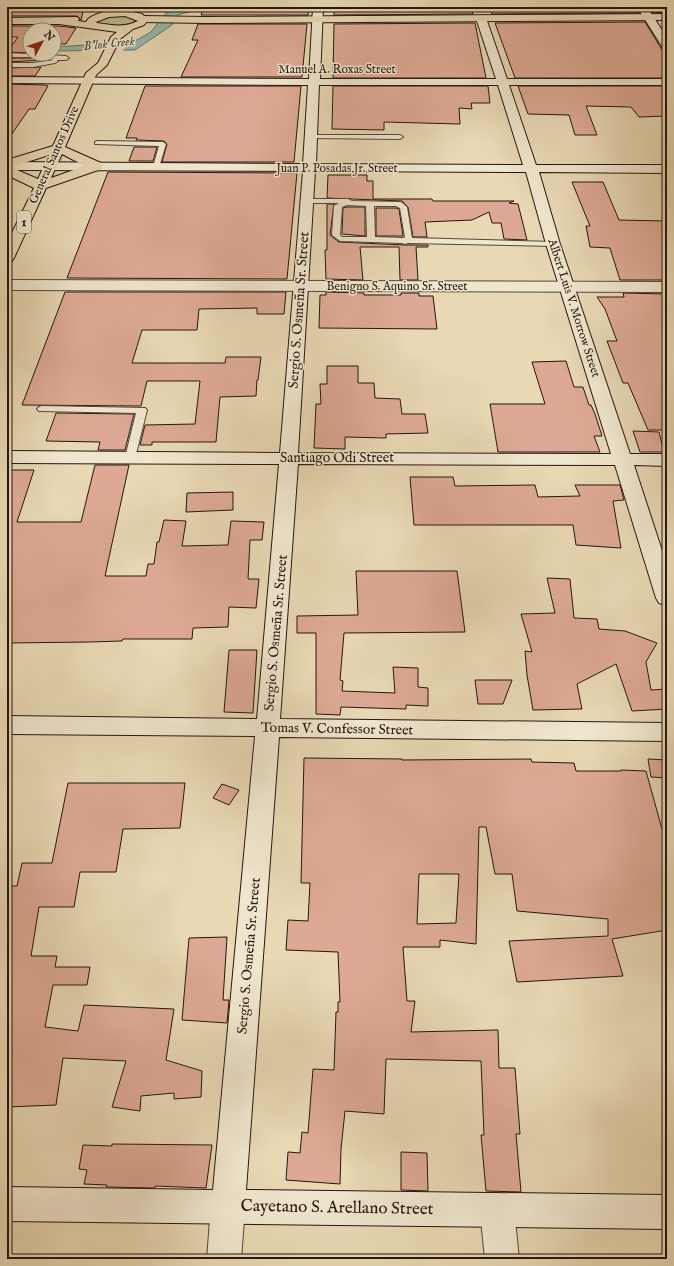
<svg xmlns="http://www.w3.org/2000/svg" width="674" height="1266" font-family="'IM FELL English',serif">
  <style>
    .green { fill: #b5bf8e; stroke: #6d6a4e }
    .water { fill: #97baad; stroke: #69786e }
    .pier { fill: #e8d8b4 }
    .building { fill: #dda994; stroke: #25160f; fill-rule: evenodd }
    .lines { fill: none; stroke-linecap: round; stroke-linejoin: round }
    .lane-casing { stroke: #564638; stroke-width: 2 }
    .street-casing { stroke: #564638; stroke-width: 2 }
    .secondary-casing { stroke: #25160f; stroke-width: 2 }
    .primary-casing { stroke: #25160f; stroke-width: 2 }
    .highway-casing { stroke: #25160f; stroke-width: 2 }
    .lane { fill: #f0e6ce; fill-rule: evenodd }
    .street { fill: #f0e6ce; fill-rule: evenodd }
    .secondary { fill: #f0e6ce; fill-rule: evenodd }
    .primary { fill: #e8d8b4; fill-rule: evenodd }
    .highway { fill: #e8d8b4; fill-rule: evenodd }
    .labels { text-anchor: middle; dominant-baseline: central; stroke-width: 3; stroke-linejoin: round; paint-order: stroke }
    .far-street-label { font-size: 12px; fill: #25160f; stroke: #f0e6ce }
    .far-water-label { font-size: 13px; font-style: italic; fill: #4d4f46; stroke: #f0e6ce }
    .shield { fill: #f0e6ce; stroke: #625448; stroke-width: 1 }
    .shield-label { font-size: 13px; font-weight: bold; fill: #25160f }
    .street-label { font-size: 14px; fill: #25160f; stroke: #f0e6ce }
    .near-street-label { font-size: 17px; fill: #25160f; stroke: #f0e6ce }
  </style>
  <rect width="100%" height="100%" fill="#e8d8b4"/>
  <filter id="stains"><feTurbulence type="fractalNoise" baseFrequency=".005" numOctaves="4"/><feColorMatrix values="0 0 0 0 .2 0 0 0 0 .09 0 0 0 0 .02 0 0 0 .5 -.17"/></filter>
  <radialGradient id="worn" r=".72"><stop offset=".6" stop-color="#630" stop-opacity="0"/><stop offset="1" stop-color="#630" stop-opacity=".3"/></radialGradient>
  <!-- green -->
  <path class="green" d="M127,16L135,19V21C126,29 107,28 98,23V20L106,17Z"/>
  <!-- water -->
  <path class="water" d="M191,7H208L177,15L172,25L135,50L54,51V47L133,42L151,32L166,13Z"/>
  <!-- pier -->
  <path class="pier" d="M87,42L127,43L122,53H81Z"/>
  <!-- building -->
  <path class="building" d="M66,7H84L81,20L77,16H7V8L66,9Z
    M204,7H309L308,15H201Z
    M334,7H472L473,14L334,15Z
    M490,7H636L639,13L492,14Z
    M649,7H667V12L652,13Z
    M645,22L667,58V78H515L495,23Z
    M475,23L486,78H333L334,24Z
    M198,24H307L302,77H181L198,40H192Z
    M7,26H59L76,28L66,44H56L54,47V30H30V53L7,52L18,37H7Z
    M7,58H37L44,60L7,62Z
    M41,67L35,76H7V68Z
    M7,84L45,85L48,86L35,109H29L7,141Z
    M145,86H301L294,162H162L167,144L164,141L136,140L137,138H126Z
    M333,86H488L490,103H471L472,109L459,108L460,124L384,122V130L332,129Z
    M518,86H667V116L639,117L631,107L586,106L597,135H575L569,115L528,114Z
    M134,147H157L153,161H129Z
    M108,172L297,173L287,279L67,278Z
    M328,175H367V181H373V199H432L433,201H514L509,203L518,204L527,240L504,239L501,223H492L489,212L472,220L425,222L427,237H413L408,207L402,201L327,198Z
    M572,182H603L619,220L667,221V280H620L610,248L590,247L586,226H590Z
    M327,204H334L330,235L339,242L405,245H428V247H416L418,280H400L399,247H360L363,280L326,279L325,250H327Z
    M347,207H365V236L342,234L343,208Z
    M376,208H396L399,209L403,236H376Z
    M65,292H286L284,314H257V308L199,309L197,330H142L132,363H225L226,357H261L258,380H257L256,396L220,397L216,442H152V445H140L145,425L195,424L200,381H147L141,406L22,405Z
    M326,292L364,293V295H401V293H419V296H433L437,329L319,328L320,295H326Z
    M623,293L667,294V430H648L628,383H623L607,341H617L605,309L597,297H624Z
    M566,361L574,387H583L589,405H591L595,414L602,436H594L600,452H498L490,404H545L532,362Z
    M327,366H358V383H374L375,398L400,399L402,414H425L428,433L386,434V438L345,437V449L314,448L316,404H321L320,384H327Z
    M56,413L134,414L125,450H98L100,442L46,441Z
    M633,431L659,432L664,452H640Z
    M95,465H129L105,576H146L148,564H154L157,542H159L164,520L186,521L182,546L228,545L231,521L264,522L262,540H250L248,579H259L256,608L229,607L228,627L193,628L192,639H123L122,641L89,642L7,643V470H34L17,522H81Z
    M410,477H453L455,486L535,485L538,497L580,496L575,485H620L624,500L613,501L621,548L576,545L573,525H414Z
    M233,492V510L186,512L187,493Z
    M356,571H457L465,632L344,633L340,680L343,681L342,691L395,693L393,667L418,668V687L428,688V706L406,705V709L341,707L340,715L316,714V633H297V616L358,615Z
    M547,578L570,579L574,618L597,619L599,629L625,631L657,643L646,662L651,690L667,689V709L632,711L616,664L577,684L582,709L533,710L527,675L525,651L532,652L521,614L555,613Z
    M229,650H257L253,713L224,712Z
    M475,680H512L503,704H478Z
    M304,758L402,759V760L531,759L532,762L574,763L576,771H621V770L646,771L662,829L667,831V930L612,939L623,976L517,982L509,941L608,936V919L517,911L512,874H495L486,827H479L476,944L440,940V947H403L407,1001H415L411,1032L498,1030L499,1068H515L520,1134H516L521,1192L486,1191L481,1135H484L481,1061L386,1059L384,1114L345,1111L341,1149L340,1184L286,1180L288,1152L300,1153L302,1132L308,1133L313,1069L334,1070L336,1012H338V1002H340L338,952L286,950L288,920L308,921L310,883H301ZM419,874H459L456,923L417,924Z
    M648,759L667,760V778L651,777Z
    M68,783H185L180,828L123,829L116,872H80L74,907H39L31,956H57L55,967H90L87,985H53L45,1027L78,1031L84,1005L174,1009L166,1060L202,1071L201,1097L174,1099V1093L141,1096L140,1111L112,1107L126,1061L63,1058L56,1105L7,1107V1075L12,1052H7V1028L12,1008H7V886H17L22,863H52Z
    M222,784L239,790L229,805L213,798Z
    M227,937L223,1000H229L227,1023L182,1020L189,938Z
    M112,1144L212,1145L206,1188L155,1186V1188L106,1187L107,1185L84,1184L87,1170L79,1169L83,1145L112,1146Z
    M401,1152L427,1153L428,1191L401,1190Z"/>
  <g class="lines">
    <!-- lane casing -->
    <g class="lane-casing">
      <path id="lane" d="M7,53L66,56L69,58L66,60H57L58,61L55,63L33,67H7V63H33L54,60L37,57H7Z
        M309,135H400L403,137L400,139L311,138L308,136Z
        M97,141L163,142L166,144L159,167L156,169L153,167L159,146L95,144V142Z
        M304,199H348L352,201L401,202L407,207L412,238L553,242L557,244L553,246L408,243L405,244L402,243L340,241L332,235L334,206L339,203H307L303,201ZM347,205L366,206L367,237H342L340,235L342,207ZM374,206H396L400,208L405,237L404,238L375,237Z
        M42,406L145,408L147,410L135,458L130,461L125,458L136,413L39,411L37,409L39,407Z"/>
    </g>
    <!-- street casing -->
    <g class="street-casing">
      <path id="street" d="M7,280L667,282V292L7,290Z
        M228,1190L240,1195L245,1207L241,1259H207L211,1207L216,1195Z
        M497,1193L509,1198L514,1210L519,1259H485L480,1210L485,1198Z"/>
    </g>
    <!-- secondary casing -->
    <g class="secondary-casing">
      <path id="secondary" d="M313,7H323L320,79H496L476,18L481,15L486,18L507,79H667V85H509L536,165H667V173L539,172L560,244L630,454H667V466L634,465L667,566V605L659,603L656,598L615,465L298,464L280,719L667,723V741L279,737L246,1190L667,1195V1229L7,1221V1187L213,1190L255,736L7,734V716L257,719L279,464L7,463V451L280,453L303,171L7,170V162L303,164L308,85L7,83V77L309,79ZM319,85H498L523,165L316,164ZM315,171L526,172L546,244L611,454L298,453Z
        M637,7H647L667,38V49L663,48Z"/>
    </g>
    <!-- primary casing -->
    <g class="primary-casing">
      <path id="primary" d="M667,14V20L205,23L143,22L138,19L143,16L205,17Z"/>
    </g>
    <!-- highway casing -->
    <g class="highway-casing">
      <path id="highway" d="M125,10L142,14L148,20L144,25L133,29L120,39L107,65L96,75L65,147L101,163L102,166L101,169L46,188L14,258L12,261L7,262V243L34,188L7,175V160L53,146L86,73L98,63L111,37L117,32L59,24H7V18L77,17L79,19L78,21L86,22L88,19C99,11 112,10 125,10ZM125,16L138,21C125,28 110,25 97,23L96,22L109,17ZM62,154L85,166L51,178ZM49,155L38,179L10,167H11Z"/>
    </g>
    <!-- lane -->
    <use href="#lane" class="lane"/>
    <!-- street -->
    <use href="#street" class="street"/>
    <!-- secondary -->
    <use href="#secondary" class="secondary"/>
    <!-- primary -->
    <use href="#primary" class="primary"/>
    <!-- highway -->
    <use href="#highway" class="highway"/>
  </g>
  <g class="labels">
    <!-- far-street labels -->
    <g class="far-street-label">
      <text x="337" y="69">Manuel A. Roxas Street</text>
      <text transform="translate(54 155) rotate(-66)">General Santos Drive</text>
      <text x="337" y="168">Juan P. Posadas Jr. Street</text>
      <text x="397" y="286">Benigno S. Aquino Sr. Street</text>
      <text transform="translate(574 308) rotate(72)">Albert Luis V. Morrow Street</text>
    </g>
    <!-- far-water labels -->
    <g class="far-water-label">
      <text transform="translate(109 44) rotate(-6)">B'lok Creek</text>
    </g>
    <!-- shield labels -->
    <rect class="shield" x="17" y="211" width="14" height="22" rx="3"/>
    <g class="shield-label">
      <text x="24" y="222">1</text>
    </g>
    <!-- street labels -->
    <g class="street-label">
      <text transform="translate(299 310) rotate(-86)">Sergio S. Osmeña Sr. Street</text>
      <text x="337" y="458">Santiago Odi Street</text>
      <text transform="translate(276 633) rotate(-85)">Sergio S. Osmeña Sr. Street</text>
      <text transform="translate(337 729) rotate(1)">Tomas V. Confessor Street</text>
      <text transform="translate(249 956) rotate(-85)">Sergio S. Osmeña Sr. Street</text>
    </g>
    <!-- near-street labels -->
    <g class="near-street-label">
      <text transform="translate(337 1208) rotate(1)">Cayetano S. Arellano Street</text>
    </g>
  </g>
  <!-- margin -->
  <rect width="674" height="1266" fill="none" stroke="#e8d8b4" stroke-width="24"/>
  <rect x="8" y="8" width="658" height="1250" fill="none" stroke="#25160f" stroke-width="2"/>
  <rect x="12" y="12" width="650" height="1242" fill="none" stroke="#25160f"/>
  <!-- north arrow -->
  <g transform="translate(42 42) rotate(50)"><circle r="19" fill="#f0e6ce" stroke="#9f9382"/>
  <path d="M0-3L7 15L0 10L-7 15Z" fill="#8f2418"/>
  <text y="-6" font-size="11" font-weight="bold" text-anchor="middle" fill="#25160f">N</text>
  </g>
  <rect width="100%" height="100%" filter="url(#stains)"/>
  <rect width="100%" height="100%" fill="url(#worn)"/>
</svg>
